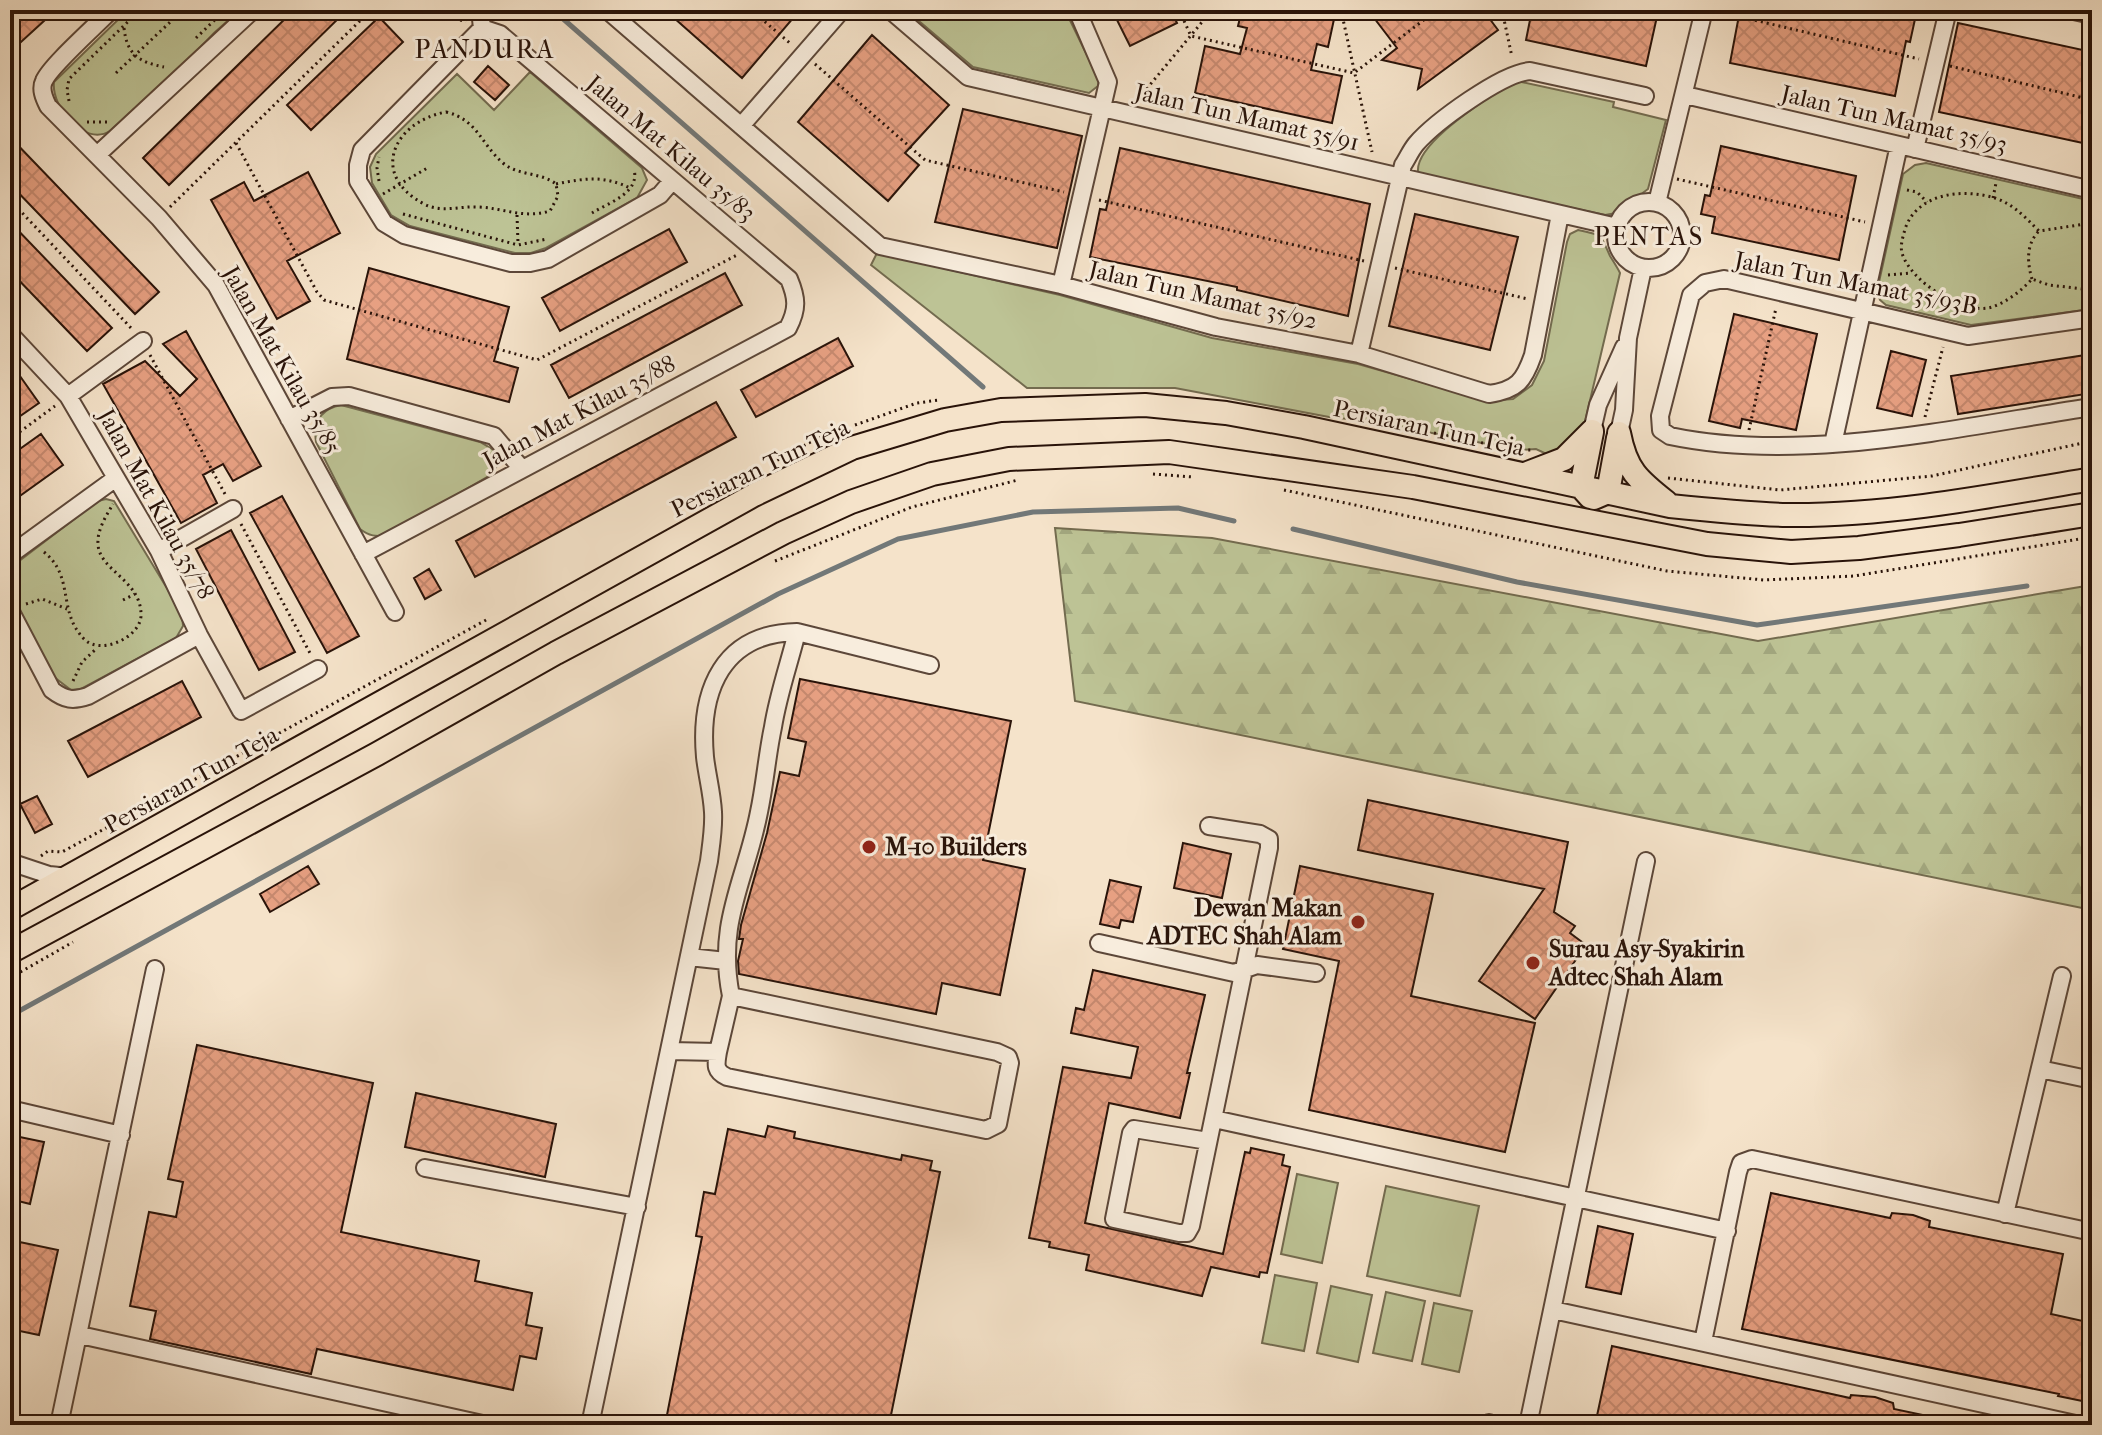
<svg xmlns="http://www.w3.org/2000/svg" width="2102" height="1435" font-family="'IM FELL French Canon',serif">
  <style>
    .green { fill: #bdc395; stroke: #736b4f; stroke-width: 2 }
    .forest { fill: url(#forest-firs); stroke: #736b4f; stroke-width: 2 }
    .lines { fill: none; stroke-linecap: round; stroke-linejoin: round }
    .stream { stroke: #727878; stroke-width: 5 }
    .building { fill: url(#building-cross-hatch); stroke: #291309; stroke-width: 2 }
    .minor-casing { stroke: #5c4739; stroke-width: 20 }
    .major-casing { stroke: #291309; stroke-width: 26 }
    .path { stroke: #291309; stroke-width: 3; stroke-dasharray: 2 4; stroke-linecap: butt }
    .minor { stroke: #f8eddd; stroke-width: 16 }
    .major { stroke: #f5e3ca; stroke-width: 22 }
    .poi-dot { fill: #8f2418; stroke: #f8eddd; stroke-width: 3 }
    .labels { text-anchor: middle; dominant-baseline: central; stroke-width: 6; stroke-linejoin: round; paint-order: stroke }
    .street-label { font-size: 24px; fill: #291309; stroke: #f8eddd }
    .poi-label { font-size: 24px; font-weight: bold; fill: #291309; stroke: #f8eddd; text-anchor: start }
    .neighbourhood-label { font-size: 26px; letter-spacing: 2px; fill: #291309; stroke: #f8eddd }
  </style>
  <defs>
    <pattern id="forest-firs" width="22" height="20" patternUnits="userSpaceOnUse" patternTransform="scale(2)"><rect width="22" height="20" fill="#bdc395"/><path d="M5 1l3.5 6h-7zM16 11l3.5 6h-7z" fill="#a2a77f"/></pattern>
    <pattern id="building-cross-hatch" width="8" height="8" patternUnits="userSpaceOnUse" patternTransform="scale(2)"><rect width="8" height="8" fill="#e7a082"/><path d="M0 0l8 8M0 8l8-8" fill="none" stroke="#c6896f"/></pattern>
  </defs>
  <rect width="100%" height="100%" fill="#f5e3ca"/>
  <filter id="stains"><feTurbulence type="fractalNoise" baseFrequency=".0025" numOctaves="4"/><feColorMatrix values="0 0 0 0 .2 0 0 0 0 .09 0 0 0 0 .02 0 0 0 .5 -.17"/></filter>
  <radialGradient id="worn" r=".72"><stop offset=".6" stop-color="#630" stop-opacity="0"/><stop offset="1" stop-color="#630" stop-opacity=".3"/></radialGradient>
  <!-- green -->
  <path class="green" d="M128,10H240L214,33L178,71L110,131C84,147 51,107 54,82Z
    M906,10H1065L1099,80L1098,86L1089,93L973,67Z
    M530,72L642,168L647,180L637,198L546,248L531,253H515L410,226L391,215L372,183L370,167L376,154L457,74L494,110Z
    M1517,81L1614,102L1613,107L1666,120L1648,189L1616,213L1605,215L1424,176L1418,172C1415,143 1486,100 1507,85Z
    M1926,163L2092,201V309L1971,325L1886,305L1880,300L1877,291L1903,174L1915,165Z
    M1578,230C1604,236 1599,232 1610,256C1613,261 1617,267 1620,273L1584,426L1553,457L1536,449L1517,450L1377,422L1329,417L1175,388H1027L871,265L877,253L1060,295L1212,338L1358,364L1488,401L1513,399L1532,385L1544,361L1567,242L1570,234Z
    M341,405L480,442L497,452L500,463L487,477L387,535C376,537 369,536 360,529L316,442C313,422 321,409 341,405Z
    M106,499L114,501L182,613L183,626L176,638L81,689L71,690L54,677L10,592V568L98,501Z
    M1297,1174L1338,1183L1322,1263L1281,1254Z
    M1386,1186L1479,1206L1460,1296L1367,1276Z
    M1275,1275L1317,1283L1304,1351L1262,1343Z
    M1331,1286L1372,1295L1358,1362L1317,1353Z
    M1386,1292L1425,1301L1412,1361L1373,1353Z
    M1434,1303L1472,1311L1459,1372L1422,1364Z"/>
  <!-- forest -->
  <path class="forest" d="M1055,528L1212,538L1758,641L2092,585V910L1075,701Z"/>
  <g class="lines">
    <!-- stream -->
    <path class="stream" d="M553,10L983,387
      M1293,529L1517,582L1757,625L2027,586
      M10,1016L778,594L898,539L1033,512L1178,508L1234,521"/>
  </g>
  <!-- building -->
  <path class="building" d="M10,10H56L10,52Z
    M294,10H347L169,185L143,158Z
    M665,10H800L742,78Z
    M1112,10H1171L1177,23L1130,46Z
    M1242,10H1336L1328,47L1317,44L1311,70L1342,76L1332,123L1195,93L1205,46L1240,54L1247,28L1238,26Z
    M1368,10H1483L1498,30L1418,89L1422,69L1382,60L1397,48Z
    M1532,10L1658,12L1646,66L1526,40Z
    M1740,10H1917L1910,42L1906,41L1895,96L1730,63Z
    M379,17L403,42L311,130L287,105Z
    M1958,23L2092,52V145L1939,112Z
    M872,35L949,105L905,153L919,165L888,201L798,122Z
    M488,66L509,85L495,100L474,82Z
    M963,109L1082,136L1057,248L935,222Z
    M10,137L159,292L135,314L10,184Z
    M1721,146L1856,176L1839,260L1712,233L1715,217L1701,214L1705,195L1710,196Z
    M1120,148L1370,204L1348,316L1237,290V287L1090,257L1100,209L1106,210Z
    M308,172L340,233L287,261L310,301L277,319L211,200L244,182L254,201Z
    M1415,214L1518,237L1490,350L1389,326Z
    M10,222L112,328L87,351L10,271Z
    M669,229L687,262L560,331L542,298Z
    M369,268L509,307L494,361L518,368L509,402L347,359Z
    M725,273L742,305L569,398L551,365Z
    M1734,314L1817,334L1796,430L1742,419L1740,428L1709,421Z
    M186,331L261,466L233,481L223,464L203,475L217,503L181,523L103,384L145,361L180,396L197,379L163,344Z
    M838,338L853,366L756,417L741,390Z
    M1891,351L1926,360L1912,416L1877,408Z
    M2092,354V393L1958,414L1951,376Z
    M10,362L39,403L10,423Z
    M716,402L736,437L475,577L456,541Z
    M41,434L63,465L10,503V456Z
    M282,496L359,636L327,653L250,513Z
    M231,530L295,652L259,670L196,549Z
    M429,569L441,590L425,599L414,578Z
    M800,679L1011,721L983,860L1025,869L1000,995L942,983L936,1014L739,974L738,961L743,939H739L741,925L767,833L780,772L799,776L806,742L788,738Z
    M182,681L201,717L88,777L68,741Z
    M37,796L52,824L35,833L20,804Z
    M1368,800L1568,842L1554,912L1575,926L1570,933L1586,945L1535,1019L1479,981L1544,889L1358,850Z
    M1183,843L1231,854L1222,898L1174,888Z
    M308,866L319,884L270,912L260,894Z
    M1300,866L1433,894L1411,996L1535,1023L1505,1152L1309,1110L1339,961L1283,949Z
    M1110,880L1141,887L1133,922L1121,920L1119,928L1100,924Z
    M1093,970L1205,995L1187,1073H1190L1180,1118L1109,1103L1085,1223L1223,1254L1245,1152L1250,1153L1251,1148L1284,1155L1282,1165L1290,1167L1267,1273L1260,1272L1259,1277L1211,1267L1202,1296L1086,1270L1089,1255L1049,1247L1050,1242L1029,1238L1063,1067L1131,1078L1138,1047L1071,1033L1076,1008L1084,1010Z
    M197,1045L373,1083L341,1232L479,1261L475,1281L532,1293L526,1325L542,1328L536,1359L520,1356L513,1390L317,1349L311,1374L150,1339L156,1311L130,1306L149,1212L176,1217L183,1182L168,1179Z
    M416,1093L556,1124L545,1177L405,1147Z
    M768,1126L795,1132L794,1138L901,1160L902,1155L932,1161L930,1170L940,1172L889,1425H665L702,1237L696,1236L704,1192L715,1194L728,1129L765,1137Z
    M10,1135L44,1142L30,1204L10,1199Z
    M1771,1193L1890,1218L1892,1213L1913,1215L1930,1221L1929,1227L2063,1254L2051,1314L2092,1323V1403L2058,1396L2059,1394L1742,1329Z
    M1598,1226L1633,1234L1621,1294L1586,1287Z
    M10,1240L58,1250L39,1335L10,1329Z
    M1612,1346L1850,1398L1851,1395L1875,1397L1893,1403L1894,1409L1942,1419L1941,1425H1595Z"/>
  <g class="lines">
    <!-- minor casing -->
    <g class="minor-casing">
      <path id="minor" d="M111,10C98,24 50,66 44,81C40,89 44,98 48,106L159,218L216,285L395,612
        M607,10L880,246L1061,285L1216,327L1359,354L1489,394C1517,390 1524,381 1533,355L1560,214
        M890,10L968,77L1617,227
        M2069,10L2092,15
        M482,28L362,150L358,165V181L384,223L404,235L511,263H530L548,259L660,195L672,181
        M1685,95L2092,190
        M741,126L842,10
        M1915,149L1948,10
        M97,155L253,10
        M1616 235a33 33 0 1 1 66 0a33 33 0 1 1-66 0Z
        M1657,203L1704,10
        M1061,285L1108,82L1077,10
        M2092,318L1968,336L1724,279L1705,283L1691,295L1660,416L1661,430L1670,436C1803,464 1958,427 2092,407
        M10,334L68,396L159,551L199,635L241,711L318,669
        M1359,354L1403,165C1407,159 1411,150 1416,144C1435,122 1502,73 1530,71L1645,96
        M68,396L143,341
        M289,419L332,397L349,396L494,436L522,469
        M1592,431L1598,405L1624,347
        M1619,433L1624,410L1628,338L1643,268
        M1833,444L1899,145
        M159,551L233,509
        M363,554L788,328C798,309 797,298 789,279L500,34L482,28L480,10
        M10,555L116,478
        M10,610L52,690C65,700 73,701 88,696L199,635
        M10,862L49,875L70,877
        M1099,943L1234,973L1257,965L1316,973
        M689,957L726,961
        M731,996C716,922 746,880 759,812C765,784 767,755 773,727C778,695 789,664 797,632
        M670,1051L718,1052C716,1064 714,1071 727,1077L986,1130L998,1124L1010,1063L1008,1057L997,1052L731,996L718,1052
        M2040,1069L2092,1080
        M10,1109L121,1135
        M1214,1119L1727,1231
        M1208,1141L1134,1129L1131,1133L1114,1219L1179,1233H1187L1191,1226L1269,848V839L1260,834L1209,826
        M425,1168L637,1207
        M2005,1214L2062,976
        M1553,1310L2080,1425
        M80,1335L487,1425
        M1703,1342L1738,1172L1741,1163L1752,1159L2092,1232
        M59,1425L155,969
        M590,1425L709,861C711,845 714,828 713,812C712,793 707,775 705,757C699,690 723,633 797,632L930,665
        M1489,1425V1423
        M1528,1425L1646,861"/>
    </g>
    <!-- major casing -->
    <g class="major-casing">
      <path id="major" d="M1619,433C1626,470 1638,480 1666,502
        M1525,474L1564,459L1592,431
        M1590,497L1581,487L1592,432
        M1594,498L1608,492L1618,438
        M10,909L754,495L852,448L945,420L1001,410L1145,405L1226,413L1304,427L1670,506C1709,510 1748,514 1787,515C1888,516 1992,496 2092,479
        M10,952L377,754L556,653L783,533L851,502L932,474L1009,459L1169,452L1413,487L1707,544L1791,552L1859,548L1959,535L2092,514"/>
    </g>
    <!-- path -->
    <path class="path" d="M432,10L466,22
      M751,10L791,44
      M1179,10L1191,36L1354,73L1437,10
      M1341,10L1372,152
      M1502,10L1512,57
      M1669,10L1685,14
      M1720,12L1919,59
      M124,28C127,55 139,62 164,67
      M196,38L225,10
      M815,64L925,160L1064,192
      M1950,66L2092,100
      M116,73L183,10
      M1139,98L1212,10
      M69,101L67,90L69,79L140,10
      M446,112C478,120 480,143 503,163C518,176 541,172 556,184L558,196L550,211C523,219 504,208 478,207C459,206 442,213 424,204C369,175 393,122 446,112Z
      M87,122H107
      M236,143L317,292L324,300L537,360L737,255
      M1677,179L1865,222
      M379,181L377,168L379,157
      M556,184C586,178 604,175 632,189
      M1907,190L1917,192L1927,202
      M383,194L429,167
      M1993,198L1996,183
      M10,200L132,329
      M1099,200L1364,261
      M170,207L371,10
      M592,213C610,202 640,193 634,169
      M403,214L518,245L547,239
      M517,215L518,243
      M2092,223L2039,231C2025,217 2013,204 1995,198C1963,188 1917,193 1905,229C1903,237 1900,245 1902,253C1910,281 1963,316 1992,307C2007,302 2021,291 2032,279L2049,285L2092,290
      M1395,268L1528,299
      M1888,275L1912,273
      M2032,279C2027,262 2026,244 2039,231
      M150,355L226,496
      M1925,417L1943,347
      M855,425L917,403L939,400
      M1749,430L1776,308
      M1434,433L1517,450H1533
      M10,439L55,406
      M772,463L816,439L840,430
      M1153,474L1193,477
      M1668,478L1780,490L1932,476L2092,441
      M1284,490L1667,571L1764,580L1854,576L2092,537
      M241,524L311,655
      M44,552C75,577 57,611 84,639C101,656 140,637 141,616C142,580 99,571 98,544C97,530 106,516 113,504
      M775,561L912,507L1018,480
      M123,600L135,594
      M26,604L42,599L67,609
      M73,681L82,662L96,649
      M41,856L48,851L62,852L488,619
      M10,978L73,942"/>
    <!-- minor -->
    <use href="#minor" class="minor"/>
    <!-- major -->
    <use href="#major" class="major"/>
  </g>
  <!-- markers -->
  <g class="poi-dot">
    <circle cx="869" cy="847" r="8"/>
    <circle cx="1358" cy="922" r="8"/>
    <circle cx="1533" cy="963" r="8"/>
  </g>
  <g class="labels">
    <!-- street labels -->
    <g class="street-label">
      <text transform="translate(1247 117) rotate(13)">Jalan Tun Mamat 35/91</text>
      <text transform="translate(1894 119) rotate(13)">Jalan Tun Mamat 35/93</text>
      <text transform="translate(671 148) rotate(40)">Jalan Mat Kilau 35/83</text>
      <text transform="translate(1856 283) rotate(11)">Jalan Tun Mamat 35/93B</text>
      <text transform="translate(1203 295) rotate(13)">Jalan Tun Mamat 35/92</text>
      <text transform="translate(282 360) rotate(60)">Jalan Mat Kilau 35/85</text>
      <text transform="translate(579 412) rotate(-28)">Jalan Mat Kilau 35/88</text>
      <text transform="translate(1429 428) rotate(12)">Persiaran Tun Teja</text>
      <text transform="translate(760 468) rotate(-26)">Persiaran Tun Teja</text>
      <text transform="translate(156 504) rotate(61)">Jalan Mat Kilau 35/78</text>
      <text transform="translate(191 780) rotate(-29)">Persiaran Tun Teja</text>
    </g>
    <!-- poi labels -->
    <g class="poi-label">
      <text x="885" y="847">M-10 Builders</text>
      <text x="1342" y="908" text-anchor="end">Dewan Makan<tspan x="1342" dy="28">ADTEC Shah Alam</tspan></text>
      <text x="1549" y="949">Surau Asy-Syakirin<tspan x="1549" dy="28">Adtec Shah Alam</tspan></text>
    </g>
    <!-- neighbourhood labels -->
    <g class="neighbourhood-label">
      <text x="485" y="49">PANDURA</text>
      <text x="1649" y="236">PENTAS</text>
    </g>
  </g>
  <!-- margin -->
  <rect width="2102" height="1435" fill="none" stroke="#f5e3ca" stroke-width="40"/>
  <rect x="12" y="12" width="2078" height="1411" fill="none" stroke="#291309" stroke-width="4"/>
  <rect x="20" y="20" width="2062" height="1395" fill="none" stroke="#291309" stroke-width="2"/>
  <rect width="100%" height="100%" filter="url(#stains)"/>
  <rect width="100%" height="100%" fill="url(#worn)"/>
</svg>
